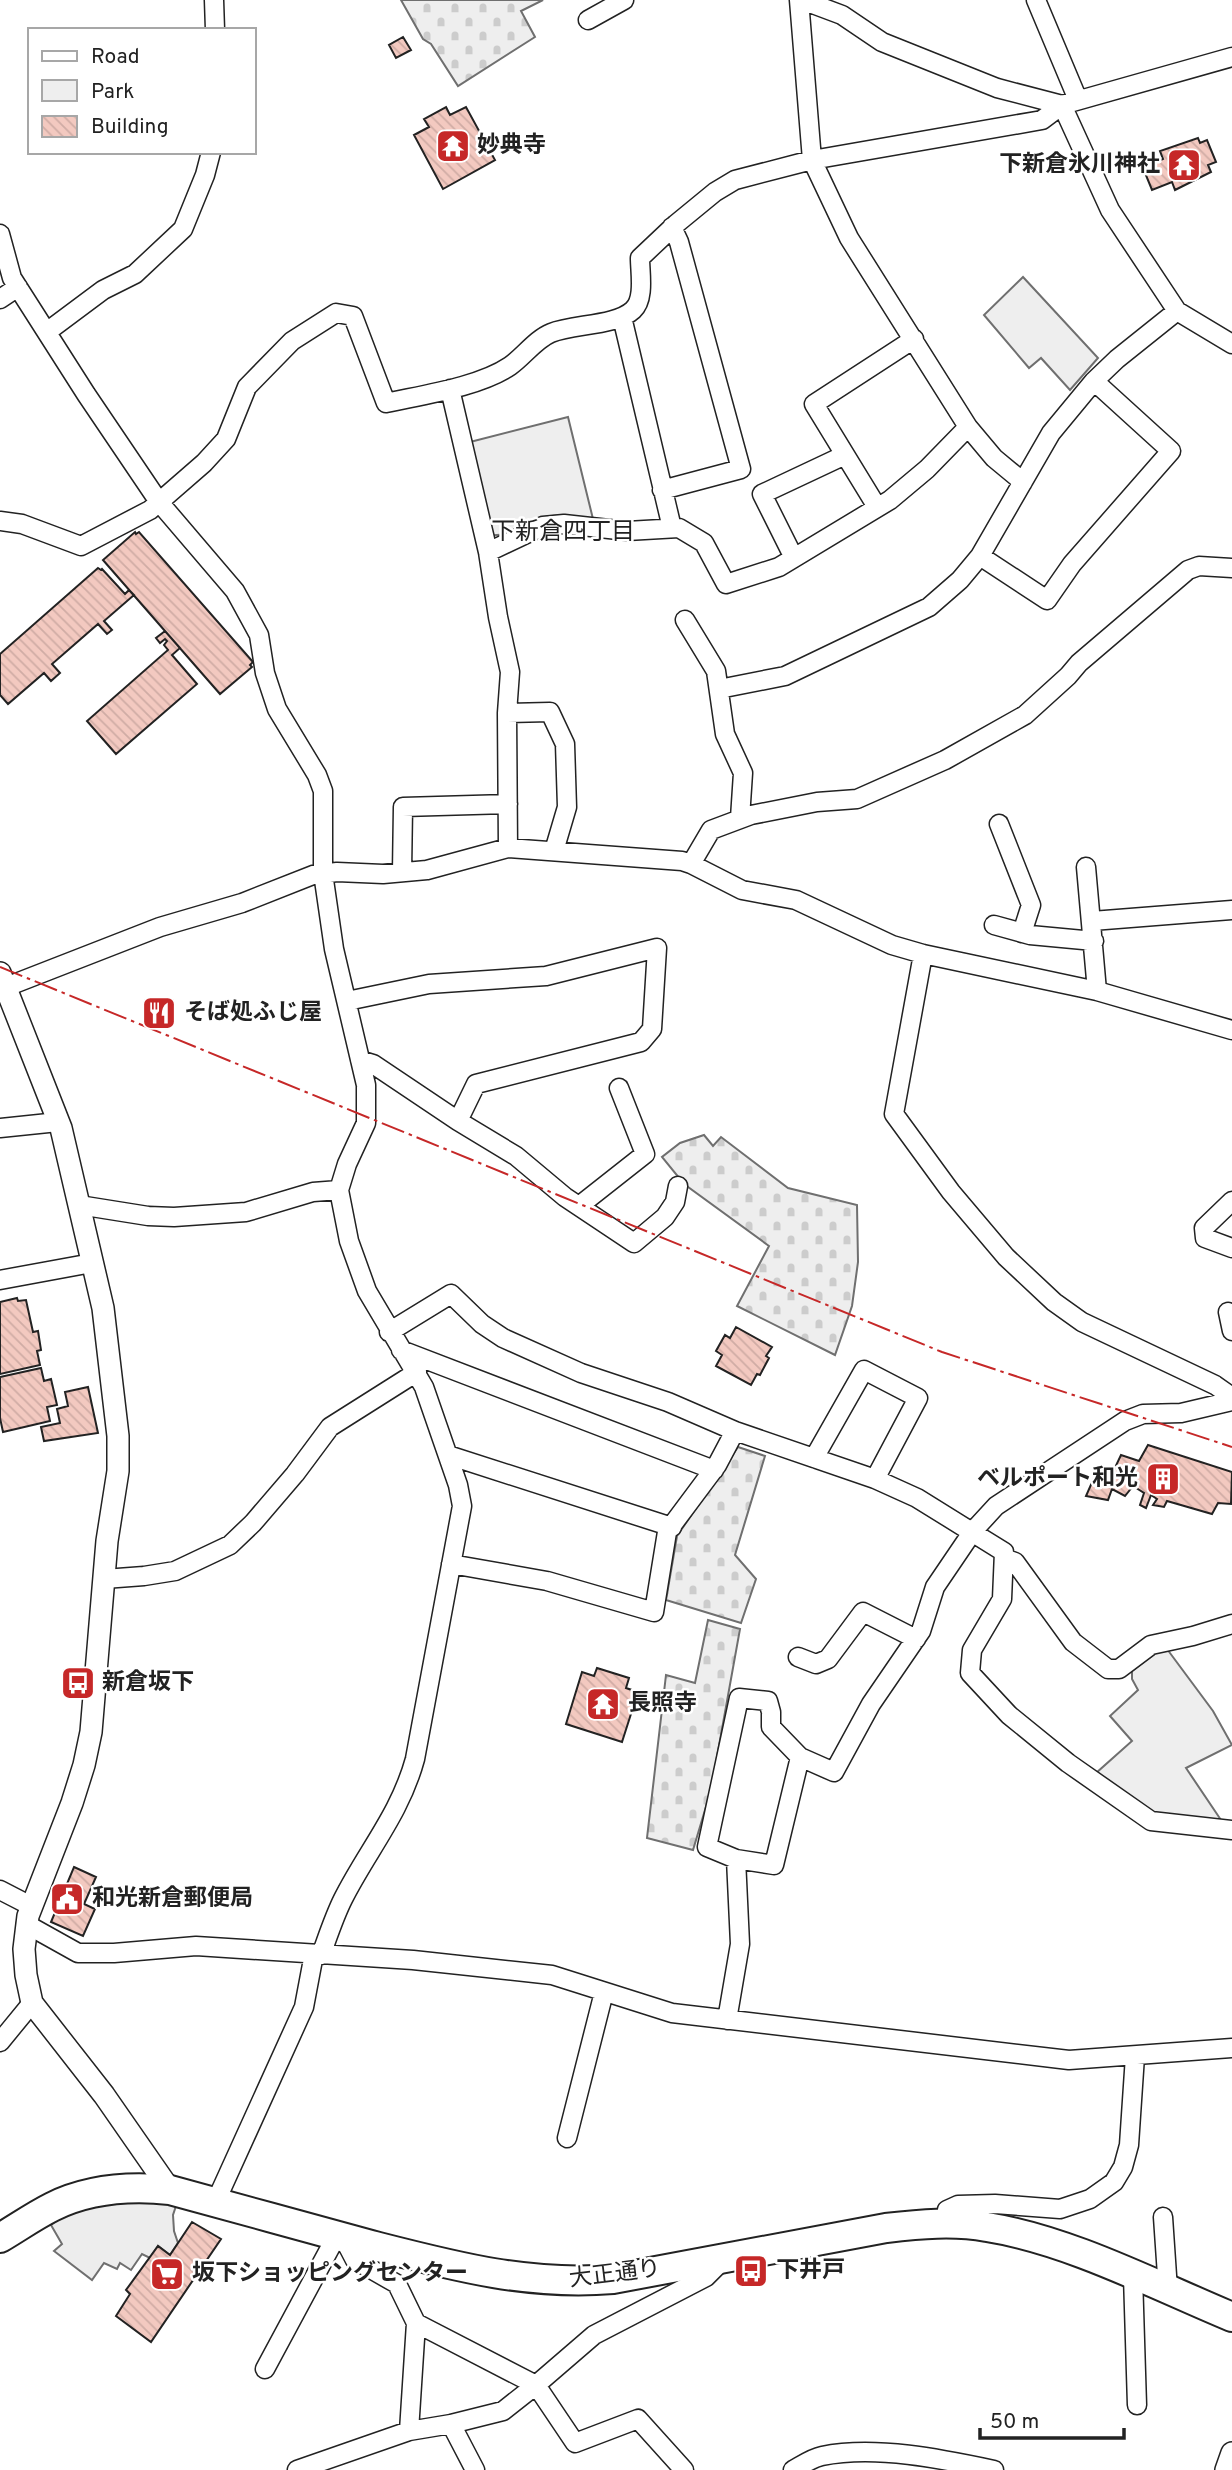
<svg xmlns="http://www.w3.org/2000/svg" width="1232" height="2470" font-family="Overpass,'Noto Sans JP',sans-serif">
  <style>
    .green { fill: #eee; stroke: #6f6f6f; stroke-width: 2 }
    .cemetery { fill: url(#cemetery-stones); stroke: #6f6f6f; stroke-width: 2 }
    .parking { fill: #ededed; stroke: #6f6f6f; stroke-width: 2 }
    .building { fill: url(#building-back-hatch); stroke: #222; stroke-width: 2 }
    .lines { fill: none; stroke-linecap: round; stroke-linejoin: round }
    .minor-casing { stroke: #222; stroke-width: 21 }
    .tertiary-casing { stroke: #222; stroke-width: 24 }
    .primary-casing { stroke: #222; stroke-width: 32 }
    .minor { stroke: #fff; stroke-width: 18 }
    .tertiary { stroke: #fff; stroke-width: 21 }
    .primary { stroke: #fff; stroke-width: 28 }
    .power { stroke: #c62828; stroke-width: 2; stroke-dasharray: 24 5 3.5 5; stroke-linecap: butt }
    .labels { text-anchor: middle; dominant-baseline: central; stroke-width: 5; stroke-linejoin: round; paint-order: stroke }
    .poi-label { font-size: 23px; font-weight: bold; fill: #222; stroke: #fff; text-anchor: start }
    .street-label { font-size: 23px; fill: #222; stroke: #fff }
    .neighbourhood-label { font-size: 24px; fill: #222; stroke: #fff }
  </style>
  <defs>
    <pattern id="cemetery-stones" width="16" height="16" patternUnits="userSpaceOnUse" patternTransform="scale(1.75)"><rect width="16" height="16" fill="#eee"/><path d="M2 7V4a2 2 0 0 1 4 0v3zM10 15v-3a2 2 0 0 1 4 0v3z" fill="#ccc"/></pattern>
    <pattern id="building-back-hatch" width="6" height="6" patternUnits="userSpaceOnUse" patternTransform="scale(1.75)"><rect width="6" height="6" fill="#f3c9c0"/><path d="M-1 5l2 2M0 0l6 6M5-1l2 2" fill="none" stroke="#d0aca5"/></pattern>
  </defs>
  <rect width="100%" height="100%" fill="#fff"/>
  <!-- green -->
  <path class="green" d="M1023,277L1098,358L1070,390L1041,358L1029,368L984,315Z
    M568,417L593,519C574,516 555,513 537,519C520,525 508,537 490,535L470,442Z
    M1167,1649L1213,1711L1232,1745L1186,1768L1221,1820L1155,1815L1095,1774L1132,1741L1110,1716L1138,1690L1132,1679V1671L1157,1652Z"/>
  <!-- cemetery -->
  <path class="cemetery" d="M401,0H543L521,11L535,37L458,86L431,44L423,39Z
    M704,1135L713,1146L721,1137L788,1188L857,1205L858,1262L852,1306L835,1355L737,1306L769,1246L684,1184L662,1157L680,1143Z
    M738,1447L765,1456L735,1555L756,1579L741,1623L666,1600L677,1536Z
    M708,1620L740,1629L711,1790L693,1850L647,1838L666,1675L695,1683Z"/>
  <!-- parking -->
  <path class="parking" d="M109,2197L177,2203L173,2215L174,2231L178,2243L170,2255L158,2246L150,2258L142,2254L131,2270L120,2263L117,2269L104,2263L92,2280L54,2251L62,2244L51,2225L65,2214Z"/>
  <!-- building -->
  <path class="building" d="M403,37L411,50L396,58L389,45Z
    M446,107L450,115L466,107L495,160L443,189L414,135L429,127L424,119Z
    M1198,138L1200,143L1207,140L1216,162L1208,165L1211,172L1175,190L1172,182L1152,190L1143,168L1163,159L1160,151Z
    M135,532L136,534L139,532L253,662L250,665L252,667L220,694L103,560Z
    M98,568L101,570L102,569L125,594L129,590L134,595L104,621L112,630L107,634L98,624L52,664L60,673L51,681L44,673L8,704L0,695V654Z
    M165,631L180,648L172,655L197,684L116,754L87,721L168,650L164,645L167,641L165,639L160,643L156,638Z
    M17,1298L18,1301L26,1300L33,1332L38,1331L41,1350L37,1351L40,1365L0,1374V1302Z
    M736,1327L772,1347L766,1356L769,1358L760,1375L757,1374L751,1385L716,1366L722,1355L716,1351L725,1335L730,1338Z
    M41,1368L44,1381L51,1379L57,1405L47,1407L50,1421L3,1432L0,1418V1377Z
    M88,1387L98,1433L44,1441L41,1427L60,1423L57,1409L68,1406L65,1392Z
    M1148,1445L1232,1472L1231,1504L1218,1503L1212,1514L1167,1501L1164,1507L1153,1505L1157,1499L1151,1495L1146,1508L1140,1505L1144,1493L1133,1486L1125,1496L1112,1489L1108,1500L1086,1496L1097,1471L1113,1472L1121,1455L1139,1461Z
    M597,1668L629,1678L626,1688L638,1692L622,1742L566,1724L582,1672L594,1676Z
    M74,1867L96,1877L84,1904L95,1909L83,1936L51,1922Z
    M192,2222L221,2239L151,2342L116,2316L130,2294L126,2290L158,2246L170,2255Z"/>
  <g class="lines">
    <!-- minor casing -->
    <g class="minor-casing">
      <path id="minor" d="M214,0L215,30
        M799,0L812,160L849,238L968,427L994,458L1023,482
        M802,0L842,15L882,42L997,88L1062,105
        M1036,0L1078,100
        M588,20L624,0
        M1062,105L1110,210L1177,311L1232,344
        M0,234L12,278L86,394L159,502L235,591L259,635L265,673L277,709L317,775L323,791V873L334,949L366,1085V1123L347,1164L339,1190L349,1241L367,1291L424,1387L458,1485L462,1506L415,1759C400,1814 367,1851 343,1899C334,1917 328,1936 321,1955
        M0,299L18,287
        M622,317L672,528
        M48,331L103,290L135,274L183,229L205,175L211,152
        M450,389L488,552L498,617L510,672L507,713L508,848
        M662,490L741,469L679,242L672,227
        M877,507L814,404L914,339
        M0,521L22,524L81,546L150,510L204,463L226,439L247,387L292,341L336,313L353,316L386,403C422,395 479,387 510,366C523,357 536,339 551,333C573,324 616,326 633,310C645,299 640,273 640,258L676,224L715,192L735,180L812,160L1042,120L1062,105L1232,57
        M488,552L543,526L564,524L627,531L679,528L704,543L726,584L779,567L890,500L927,469L968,427
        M980,556L1047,600L1072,564L1171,451L1094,381
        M794,558L762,494L845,455
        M685,620L716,671L725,734L743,773L740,818
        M719,689L785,676L929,607L960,580L980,556L1051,433L1094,381L1117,359L1177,311
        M507,713L550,712L565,744L567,807L554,851
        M999,824L1031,905L1022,933
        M691,864L711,830L751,815L817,802L857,799L945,760L1025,715L1068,676L1079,663L1188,570L1199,566L1232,568
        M1086,867L1097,991
        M402,872L403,807L508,804
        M1092,921L1232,910
        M994,925L1030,935L1094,941
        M923,954L894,1114L951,1192L1006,1257L1054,1302L1082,1322L1215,1385L1232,1397
        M6,987L160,927L242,903L313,875L337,872L383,874L427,870L508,848L682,861L691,864L742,890L796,900L892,945L923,954L1097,991L1232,1030
        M347,1001L429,984L546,976L657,948L652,1029L641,1042L476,1084L458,1121
        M360,1060L373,1064L458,1121L516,1156L565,1197L634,1243L665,1217L675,1202L678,1186
        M0,1128L58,1122
        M1232,1201L1204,1228L1205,1238L1232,1248
        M79,1205L148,1216L174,1217L246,1212L313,1192L339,1190
        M579,1206L645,1154L619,1088
        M0,1280L92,1263
        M1228,1312L1232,1331
        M389,1332L451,1294L482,1324L503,1338L581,1373L668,1402L735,1431L875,1479L917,1498L1004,1552L1002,1599L972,1650L970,1673L1009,1715L1068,1763L1151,1821L1232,1830
        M401,1350L714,1470
        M448,1455L672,1527
        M814,1458L864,1370L918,1398L875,1479
        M1004,1558L1015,1562L1073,1642L1108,1669H1119L1151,1645L1193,1636L1232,1624
        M451,1564L547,1581L654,1612L667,1532L717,1465L735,1431
        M104,1579L144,1576L175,1571L230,1545L253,1523L295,1474L330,1427L417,1372
        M798,1657L816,1664L828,1659L863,1612L916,1639
        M800,1757L774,1865L736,1859L707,1847L739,1698L768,1701L771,1712V1727L800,1757L834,1772L871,1704L921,1631L935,1587L973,1531L996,1506L1125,1421L1143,1414L1181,1413L1232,1401
        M0,1890L31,1906
        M26,1924L78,1953H114L196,1946L413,1960L552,1975L672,2013L1069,2060L1232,2048
        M727,2020L740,1944L736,1859
        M0,2042L32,2003
        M567,2138L604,1992
        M216,2201L304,2007L314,1954
        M1163,2217L1168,2290
        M945,2224L947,2210L958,2205L995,2204L1060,2209L1090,2199L1114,2182L1123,2167L1129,2145L1135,2056
        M343,2237L355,2260L397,2284L416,2323L409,2431
        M1133,2276L1137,2405
        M416,2323L536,2385L575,2443L638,2419L684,2470
        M265,2369L337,2235
        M451,2424L475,2470
        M297,2470L409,2431L451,2424L503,2411L536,2385L594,2335L706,2277L723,2260
        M793,2470C802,2465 812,2458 822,2456C875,2445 942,2459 994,2470"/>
    </g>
    <!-- tertiary casing -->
    <g class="tertiary-casing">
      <path id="tertiary" d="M0,973L61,1128L103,1308L118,1436V1471L107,1541L91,1732L84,1765L72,1803L28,1916L24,1949L26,1975L32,2003L104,2095L170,2190
        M1226,2470L1232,2453"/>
    </g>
    <!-- primary casing -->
    <g class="primary-casing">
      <path id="primary" d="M0,2238C17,2228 34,2216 52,2207C88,2189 131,2186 170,2190C237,2208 304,2227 371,2245C453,2266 527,2286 613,2279L886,2228C920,2224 954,2221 987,2227C1069,2240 1155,2285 1232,2317"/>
    </g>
    <!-- minor -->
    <use href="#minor" class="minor"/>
    <!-- tertiary -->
    <use href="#tertiary" class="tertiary"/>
    <!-- primary -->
    <use href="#primary" class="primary"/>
    <!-- power -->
    <path class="power" d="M0,967L942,1352L1232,1447"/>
  </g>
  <!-- icons -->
  <defs>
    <g id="temple-square" transform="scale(1.75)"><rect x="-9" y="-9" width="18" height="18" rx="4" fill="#c62828" stroke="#fff"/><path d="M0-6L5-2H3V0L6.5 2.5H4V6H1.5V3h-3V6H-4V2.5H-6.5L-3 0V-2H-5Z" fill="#fff"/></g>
    <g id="restaurant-square" transform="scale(1.75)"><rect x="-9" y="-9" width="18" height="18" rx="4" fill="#c62828" stroke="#fff"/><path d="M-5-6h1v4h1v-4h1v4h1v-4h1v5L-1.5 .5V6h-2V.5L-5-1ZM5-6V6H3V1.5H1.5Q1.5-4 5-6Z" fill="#fff"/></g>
    <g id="building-square" transform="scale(1.75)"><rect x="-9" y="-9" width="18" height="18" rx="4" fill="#c62828" stroke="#fff"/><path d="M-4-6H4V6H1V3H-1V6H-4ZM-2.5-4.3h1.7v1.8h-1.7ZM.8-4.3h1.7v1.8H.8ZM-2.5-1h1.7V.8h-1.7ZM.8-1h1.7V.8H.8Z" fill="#fff"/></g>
    <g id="bus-square" transform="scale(1.75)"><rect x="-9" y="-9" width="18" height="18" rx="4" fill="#c62828" stroke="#fff"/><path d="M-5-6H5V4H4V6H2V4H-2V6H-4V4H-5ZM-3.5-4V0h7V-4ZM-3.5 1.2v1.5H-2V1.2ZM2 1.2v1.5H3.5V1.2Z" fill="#fff"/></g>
    <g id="civic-square" transform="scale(1.75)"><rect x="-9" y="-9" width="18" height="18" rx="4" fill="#c62828" stroke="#fff"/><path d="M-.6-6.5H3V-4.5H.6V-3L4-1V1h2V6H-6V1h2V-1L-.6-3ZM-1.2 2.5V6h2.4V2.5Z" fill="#fff"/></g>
    <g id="supermarket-square" transform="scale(1.75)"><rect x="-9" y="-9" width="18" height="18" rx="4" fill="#c62828" stroke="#fff"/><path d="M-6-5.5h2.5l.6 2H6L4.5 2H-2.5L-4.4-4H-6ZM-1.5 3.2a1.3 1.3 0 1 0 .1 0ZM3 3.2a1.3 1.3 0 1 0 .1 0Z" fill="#fff"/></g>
  </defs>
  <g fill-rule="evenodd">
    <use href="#temple-square" x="453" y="146"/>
    <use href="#temple-square" x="1184" y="165"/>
    <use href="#restaurant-square" x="159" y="1013"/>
    <use href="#building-square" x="1163" y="1479"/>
    <use href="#bus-square" x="78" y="1683"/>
    <use href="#temple-square" x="603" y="1704"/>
    <use href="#civic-square" x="67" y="1899"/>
    <use href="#bus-square" x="751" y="2271"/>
    <use href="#supermarket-square" x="167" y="2274"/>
  </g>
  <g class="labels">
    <!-- poi labels -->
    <g class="poi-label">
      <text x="477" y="146">妙典寺</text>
      <text x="1160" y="165" text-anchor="end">下新倉氷川神社</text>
      <text x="184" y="1013">そば処ふじ屋</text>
      <text x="1138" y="1479" text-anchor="end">ベルポート和光</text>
      <text x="102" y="1683">新倉坂下</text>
      <text x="628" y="1704">長照寺</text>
      <text x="92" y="1899">和光新倉郵便局</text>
      <text x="776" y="2271">下井戸</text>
      <text x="192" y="2274">坂下ショッピングセンター</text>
    </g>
    <!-- street labels -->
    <g class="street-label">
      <text transform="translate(615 2275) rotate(-7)">大正通り</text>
    </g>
    <!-- neighbourhood labels -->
    <g class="neighbourhood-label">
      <text x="563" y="533">下新倉四丁目</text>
    </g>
  </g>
  <!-- legend -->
  <rect x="28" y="28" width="228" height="126" fill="#ffffff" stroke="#a7a7a7" stroke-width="2"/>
  <rect x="42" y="51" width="35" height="10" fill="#ffffff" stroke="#a7a7a7" stroke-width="2"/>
  <text x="91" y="63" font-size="21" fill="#222222">Road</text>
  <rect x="42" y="80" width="35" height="21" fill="#eeeeee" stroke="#a7a7a7" stroke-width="2"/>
  <text x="91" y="98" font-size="21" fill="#222222">Park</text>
  <rect x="42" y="116" width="35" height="21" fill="url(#building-back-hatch)" stroke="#a7a7a7" stroke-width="2"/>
  <text x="91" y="133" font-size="21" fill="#222222">Building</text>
  <!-- scale -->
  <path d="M980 2428v10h144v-10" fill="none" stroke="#222222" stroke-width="3.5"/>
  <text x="990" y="2428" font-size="21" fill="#222222" stroke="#ffffff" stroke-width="5" paint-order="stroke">50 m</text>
</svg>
